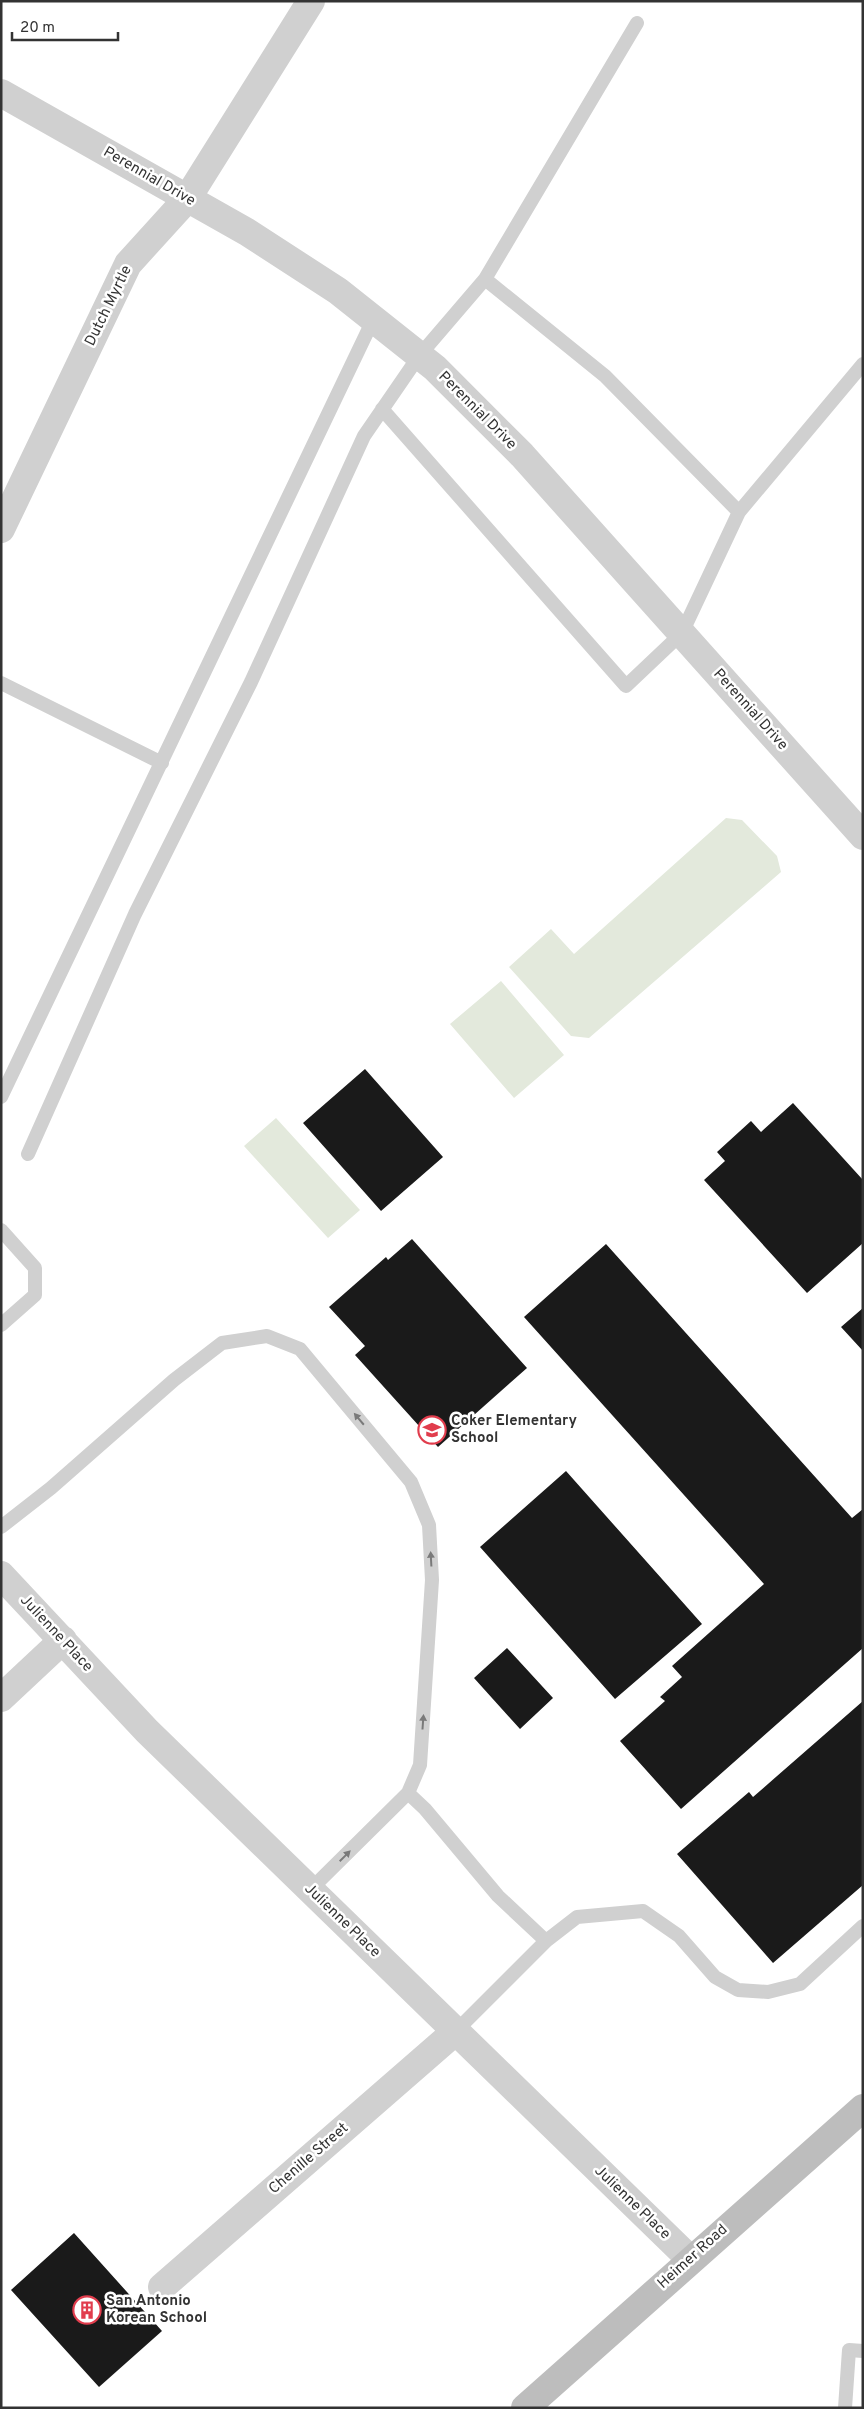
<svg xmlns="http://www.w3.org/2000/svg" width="864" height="2409" font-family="Overpass,sans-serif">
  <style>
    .green { fill: #e3e9dc }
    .building { fill: #1a1a1a }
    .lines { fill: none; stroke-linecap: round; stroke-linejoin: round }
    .lane { stroke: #d0d0d0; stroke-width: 14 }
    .street { stroke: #d0d0d0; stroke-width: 28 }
    .secondary { stroke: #bdbdbd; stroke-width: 28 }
    .oneway { fill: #7a7a7a }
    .labels { text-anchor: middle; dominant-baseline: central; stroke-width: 5; stroke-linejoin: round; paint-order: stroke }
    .street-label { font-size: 15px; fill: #333; stroke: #fff }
    .poi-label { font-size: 15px; font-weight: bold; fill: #333; stroke: #fff; text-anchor: start }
  </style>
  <rect width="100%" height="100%" fill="#fff"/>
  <!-- green -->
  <path class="green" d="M726,818L742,820L777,856L781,872L589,1038L571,1036L509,967L551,929L574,954Z
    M501,981L564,1055L514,1098L450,1024Z
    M276,1118L360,1210L328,1238L244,1146Z"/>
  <!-- building -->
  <path class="building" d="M365,1069L443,1157L381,1211L303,1123Z
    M793,1103L863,1180V1243L807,1293L704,1180L725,1161L717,1152L751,1121L761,1132Z
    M412,1239L527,1368L438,1447L355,1355L365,1346L329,1307L386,1257L388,1260Z
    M606,1244L852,1518L863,1509V1648L681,1809L620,1741L665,1701L660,1697L682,1677L672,1666L764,1584L524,1317Z
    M863,1308V1351L841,1327Z
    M566,1471L702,1624L615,1699L480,1547Z
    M507,1648L553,1698L520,1729L474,1678Z
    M863,1701V1885L773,1963L677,1854L749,1792L753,1797Z
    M74,2233L162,2331L99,2387L11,2290Z"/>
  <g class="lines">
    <!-- lane -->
    <path class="lane" d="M485,279L637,23
      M739,512L863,364
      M1,683L162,763
      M1,1097L373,320
      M28,1154L135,914L251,682L364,436L419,356L485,279L605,376L739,512L682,633L626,686L382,409
      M1,1230L35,1268V1295L1,1325
      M1,1527L51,1488L174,1380L222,1343L267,1336L300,1349L411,1482L429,1525L432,1580L420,1765L408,1793L310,1890
      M408,1793L425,1809L498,1896L546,1941L456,2031
      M546,1941L577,1917L643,1911L679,1936L715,1977L738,1990L768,1992L800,1984L863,1926
      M845,2408L849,2350L863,2351"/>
    <!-- street -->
    <path class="street" d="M1,93L247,232L338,291L435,368L522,455L863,836
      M1,529L128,264L187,199L311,1
      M1,1575L147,1731L690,2259
      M1,1698L63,1640
      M162,2287L456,2031"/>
    <!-- secondary -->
    <path class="secondary" d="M525,2408L863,2108"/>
  </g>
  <!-- one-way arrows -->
  <defs><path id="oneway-solid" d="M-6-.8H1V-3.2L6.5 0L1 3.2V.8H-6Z" transform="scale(1.25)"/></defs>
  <g class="oneway">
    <use href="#oneway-solid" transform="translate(359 1419) rotate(-130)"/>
    <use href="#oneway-solid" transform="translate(431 1559) rotate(-93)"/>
    <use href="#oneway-solid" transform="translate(423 1722) rotate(-86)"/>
    <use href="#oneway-solid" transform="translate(345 1856) rotate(-45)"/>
  </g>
  <!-- icons -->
  <defs>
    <g id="school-ring" transform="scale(1.4375)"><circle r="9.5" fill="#fff" stroke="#e13d4d" stroke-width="1.5"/><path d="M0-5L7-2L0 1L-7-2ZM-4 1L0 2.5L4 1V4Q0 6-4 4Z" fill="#e13d4d"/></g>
    <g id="building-ring" transform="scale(1.4375)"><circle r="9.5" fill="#fff" stroke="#e13d4d" stroke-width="1.5"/><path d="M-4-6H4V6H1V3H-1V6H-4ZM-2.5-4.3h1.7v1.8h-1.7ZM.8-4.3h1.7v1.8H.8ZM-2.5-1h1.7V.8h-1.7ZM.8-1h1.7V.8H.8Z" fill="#e13d4d"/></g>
  </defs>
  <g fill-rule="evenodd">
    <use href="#school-ring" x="432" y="1430"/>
    <use href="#building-ring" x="87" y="2310"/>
  </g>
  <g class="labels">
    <!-- street labels -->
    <g class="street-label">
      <text transform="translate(149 177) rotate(30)">Perennial Drive</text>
      <text transform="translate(109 306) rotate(-64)">Dutch Myrtle</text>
      <text transform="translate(477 411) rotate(45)">Perennial Drive</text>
      <text transform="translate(750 710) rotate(48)">Perennial Drive</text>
      <text transform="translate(56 1634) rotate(47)">Julienne Place</text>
      <text transform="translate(342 1921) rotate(44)">Julienne Place</text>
      <text transform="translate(309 2159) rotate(-41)">Chenille Street</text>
      <text transform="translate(632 2203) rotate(44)">Julienne Place</text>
      <text transform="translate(693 2257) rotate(-42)">Heimer Road</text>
    </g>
    <!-- poi labels -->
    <g class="poi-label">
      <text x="451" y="1421">Coker Elementary<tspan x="451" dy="17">School</tspan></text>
      <text x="106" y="2301">San Antonio<tspan x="106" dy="17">Korean School</tspan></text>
    </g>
  </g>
  <!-- border -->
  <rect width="864" height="2409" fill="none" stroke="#333333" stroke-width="5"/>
  <!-- scale -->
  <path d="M12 32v8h106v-8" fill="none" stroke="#333333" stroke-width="2.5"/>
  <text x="20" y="32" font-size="15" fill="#333333" stroke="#ffffff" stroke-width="4" paint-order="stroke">20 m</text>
</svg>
